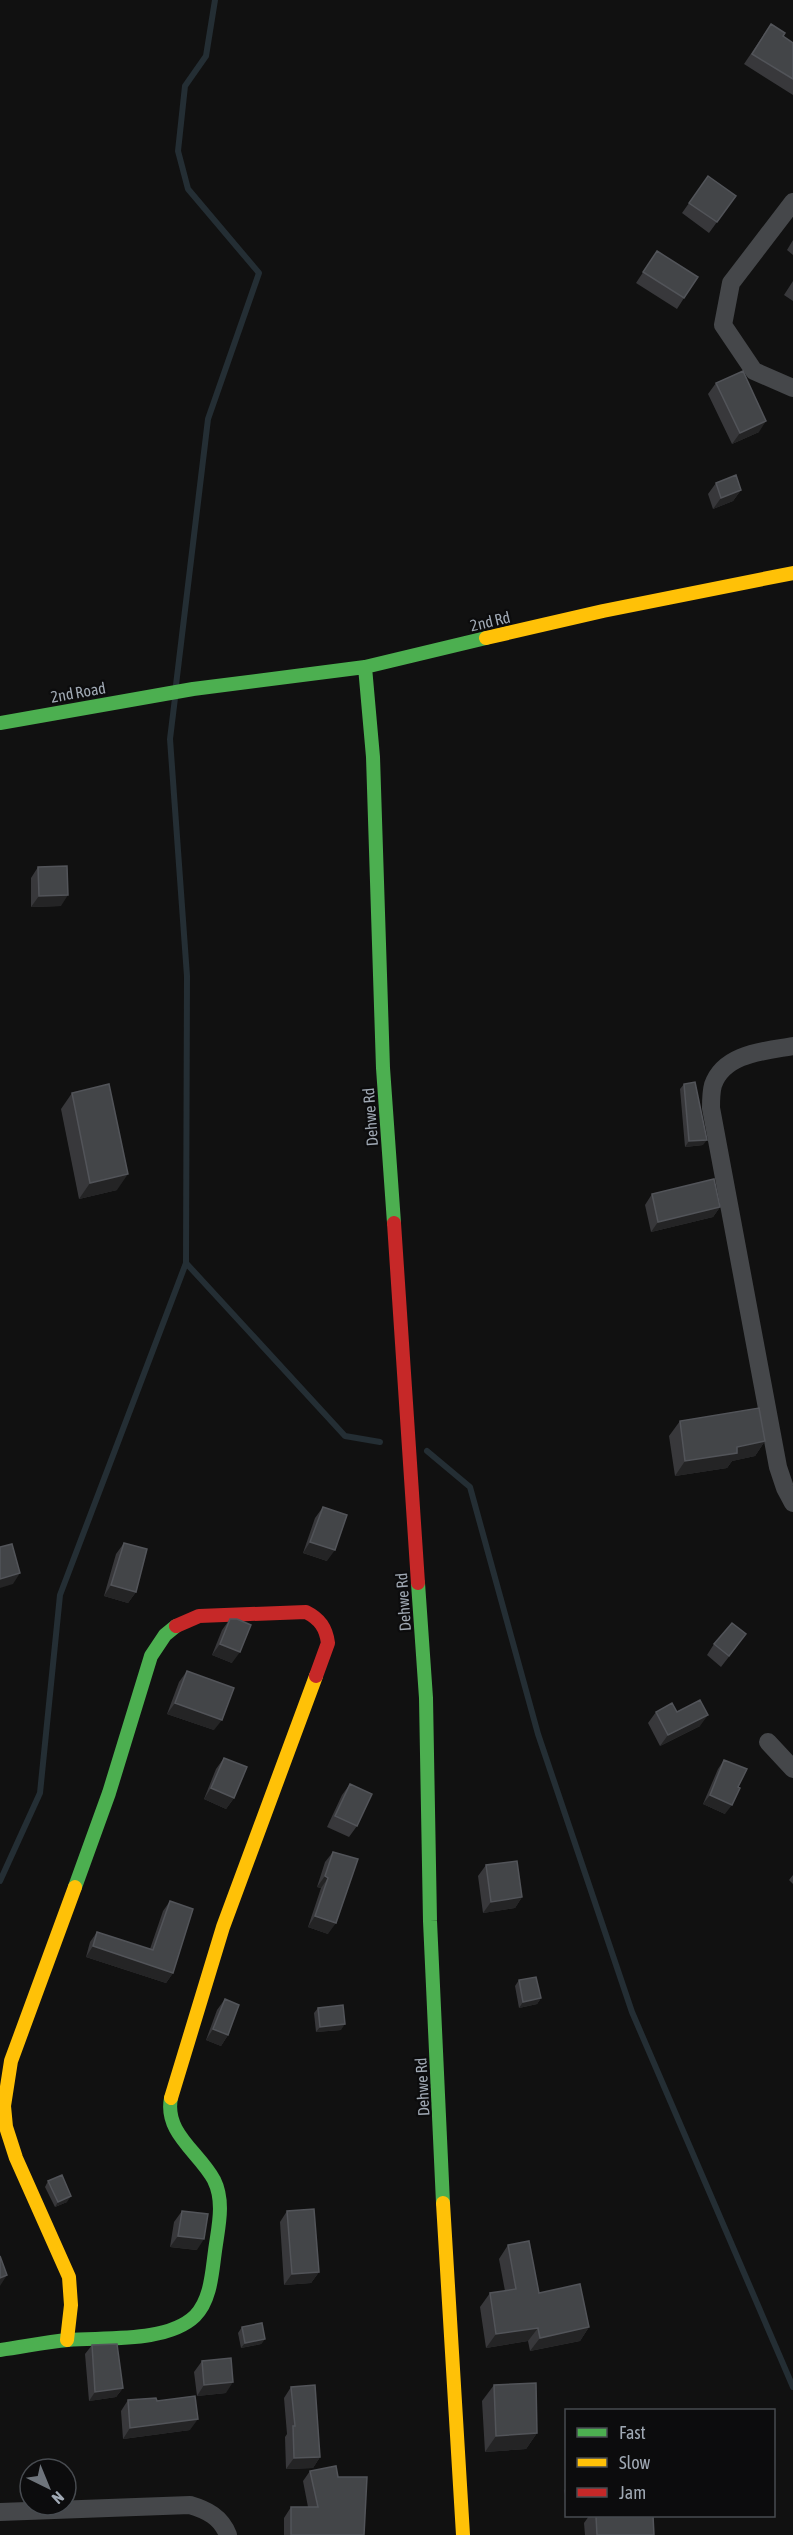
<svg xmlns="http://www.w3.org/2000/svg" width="793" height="2535" font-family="'Asap Condensed',sans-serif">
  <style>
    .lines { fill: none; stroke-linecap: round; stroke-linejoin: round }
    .stream { stroke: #242e34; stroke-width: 6 }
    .street { stroke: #45474a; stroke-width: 18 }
    .fast { stroke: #4caf50; stroke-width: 14 }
    .slow { stroke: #ffc107; stroke-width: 14 }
    .jam { stroke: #c62828; stroke-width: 14 }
    .wall { fill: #38383b }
    .shaded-wall { fill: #242425 }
    .building { fill: #434548; stroke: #525459; stroke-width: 1.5 }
    .labels { text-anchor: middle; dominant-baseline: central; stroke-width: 4.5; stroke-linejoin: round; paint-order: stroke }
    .street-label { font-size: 16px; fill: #a0a9b4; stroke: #0c0c0d }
  </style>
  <rect width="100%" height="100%" fill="#111"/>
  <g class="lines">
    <!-- stream -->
    <path class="stream" d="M176,685L208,419L259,273L188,189L178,151L185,86L206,56L215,0
      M186,1263L345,1436L380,1442
      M427,1451L470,1487L538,1734L632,2012L793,2387
      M0,1881L40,1793L60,1595L186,1263L187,976L170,739L175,698"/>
    <!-- street -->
    <path class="street" d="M793,202L731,283L723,325L754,371L793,388
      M793,1046C765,1051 724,1053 713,1085C711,1092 711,1101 711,1108L778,1467L785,1488L793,1503
      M768,1742L793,1769
      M0,2512L190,2505C207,2510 221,2517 228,2535"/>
    <!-- fast -->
    <path class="fast" d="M365,667L373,757L383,1068L394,1223
      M0,723L193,689L365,667L486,638
      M418,1583L426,1698L430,1921L443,2203
      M75,1887L109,1793L151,1656L165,1635L176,1626
      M0,2350C23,2347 45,2342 68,2340C105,2337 167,2343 195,2316C211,2300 212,2272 215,2251C218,2228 225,2202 214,2180C199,2152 164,2133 171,2098"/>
    <!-- slow -->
    <path class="slow" d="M486,638L603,611L793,573
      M171,2098L223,1927L316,1676
      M443,2203L463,2535
      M67,2340L71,2305L69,2277L16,2158L6,2127L4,2106L11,2061L75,1887"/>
    <!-- jam -->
    <path class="jam" d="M394,1223L418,1583
      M176,1626L199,1616L306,1612C320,1619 326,1628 328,1643L316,1676"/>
  </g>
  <!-- wall -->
  <path class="wall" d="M771,24L783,36L793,43V95L744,64Z
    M708,176L736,196L709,233L682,213Z
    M793,240V255L787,250Z
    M657,251L684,298L677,309L636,283Z
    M793,281V301L784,295Z
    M716,383L759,432L732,444L708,394Z
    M716,483L741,490L733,501L713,509L708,494Z
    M38,867L61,906L31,907V878Z
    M684,1084L703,1145L685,1147L680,1089Z
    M72,1093L117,1190L79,1199L61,1109Z
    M652,1194L720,1207L713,1217L651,1232L645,1205Z
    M680,1421L765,1441L755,1456L732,1461L727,1468L675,1476L669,1436Z
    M323,1507L327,1561L303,1553L315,1518Z
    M124,1543L136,1592L128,1603L104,1596L116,1554Z
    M230,1619L232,1663L212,1655L222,1630Z
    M714,1644L738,1645L721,1667L707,1655Z
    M187,1671L214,1730L167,1714L179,1682Z
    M656,1712H677L700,1726L660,1746L648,1723Z
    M224,1758L234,1798L226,1809L204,1799L216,1769Z
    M724,1760L725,1814L703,1804L718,1769Z
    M350,1784L357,1826L349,1837L327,1827L342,1795Z
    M333,1852L328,1934L308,1927L321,1888L317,1887L325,1862Z
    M486,1865L522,1897L515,1908L483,1913L478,1876Z
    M793,1875V1884L789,1880Z
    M170,1901L173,1973L166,1983L86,1957L90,1942L97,1932L150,1949L163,1911Z
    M519,1980L541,1998L537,2004L519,2008L515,1986Z
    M225,1999L228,2035L221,2046L206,2040L217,2010Z
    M318,2008L341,2030L316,2032L314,2013Z
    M48,2181L67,2202L55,2207L45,2187Z
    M182,2211L197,2250L170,2247L174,2222Z
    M287,2211L319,2272L311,2283L284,2285L280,2222Z
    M508,2245L539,2293L589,2327L580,2341L530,2351L528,2341L486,2348L480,2307L490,2293L505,2291L499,2259Z
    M242,2327L265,2339L261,2344L241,2348L238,2333Z
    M92,2345L123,2388L116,2397L89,2401L85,2354Z
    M202,2361L226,2393L197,2396L194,2372Z
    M494,2385L537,2433L526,2449L485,2452L482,2401Z
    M291,2387L320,2457L313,2468L286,2469L285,2437L287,2434L284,2398Z
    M128,2400L157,2401L190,2430L123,2439L121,2411Z
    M310,2471L338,2477L364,2535H284V2518L291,2507H308L303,2481Z
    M567,2488V2505L564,2490Z
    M589,2516H653L654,2535H585L584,2523Z"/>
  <!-- shaded-wall -->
  <path class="shaded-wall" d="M766,421L759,432L732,444L740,433Z
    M741,490L733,501L713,509L721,498Z
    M68,895L61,906L31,907L39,896Z
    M707,1140L703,1145L685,1147L689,1141Z
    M128,1174L117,1190L79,1199L90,1183Z
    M720,1207L713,1217L651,1232L658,1222Z
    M765,1441L755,1456L732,1461L727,1468L675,1476L685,1461L737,1447Z
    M310,1542L335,1550L327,1561L303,1553Z
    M20,1573L13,1584L0,1588V1579Z
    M111,1585L136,1592L128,1603L104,1596Z
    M220,1644L240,1652L232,1663L212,1655Z
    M175,1703L222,1720L214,1730L167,1714Z
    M708,1715L700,1726L660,1746L668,1735Z
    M211,1788L234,1798L226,1809L204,1799Z
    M710,1795L732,1805L725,1814L703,1804Z
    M325,1876L328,1878L321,1888L317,1887Z
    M522,1897L515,1908L483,1913L491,1902Z
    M315,1916L336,1923L328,1934L308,1927Z
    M93,1946L173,1973L166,1983L86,1957Z
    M541,1998L537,2004L519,2008L523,2002Z
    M345,2024L341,2030L316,2032L320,2027Z
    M213,2029L228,2035L221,2046L206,2040Z
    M71,2196L67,2202L55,2207L58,2202Z
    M178,2236L204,2239L197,2250L170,2247Z
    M319,2272L311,2283L284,2285L292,2274Z
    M7,2275L0,2286V2278Z
    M589,2327L580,2341L530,2351L540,2338Z
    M538,2328L528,2341L486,2348L496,2334Z
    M265,2339L261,2344L241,2348L245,2343Z
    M233,2382L226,2393L197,2396L204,2385Z
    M123,2388L116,2397L89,2401L95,2392Z
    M198,2419L190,2430L123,2439L130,2428Z
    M537,2433L526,2449L485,2452L496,2436Z
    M320,2457L313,2468L286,2469L294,2458Z"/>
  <!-- building -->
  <path class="building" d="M771,24L785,33L783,36L793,43V79L752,54Z
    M708,176L736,196L717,222L689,203Z
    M657,251L698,277L684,298L643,272Z
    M743,371L766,421L740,433L716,383Z
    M736,475L741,490L721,498L716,483Z
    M67,866L68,895L39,896L38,867Z
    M695,1082L707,1140L689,1141L684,1084Z
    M109,1084L128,1174L90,1183L72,1093Z
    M714,1179L720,1207L658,1222L652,1194Z
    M759,1408L765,1441L737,1447V1453L685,1461L680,1421Z
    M323,1507L347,1515L335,1550L310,1542Z
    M124,1543L147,1549L136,1592L111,1585Z
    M12,1544L20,1573L0,1579V1547Z
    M230,1619H237L251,1625L240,1652L220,1644Z
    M732,1623L746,1634L729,1656L714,1644Z
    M187,1671L234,1688L222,1720L175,1703Z
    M700,1700L708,1715L668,1735L656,1712L672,1703L677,1712Z
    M224,1758L247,1767L234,1798L211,1788Z
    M724,1760L747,1769L738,1787L740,1788L732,1805L710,1795Z
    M350,1784L372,1794L357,1826L335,1816Z
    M333,1852L358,1859L336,1923L315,1916L328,1878L325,1876Z
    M517,1861L522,1897L491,1902L486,1865Z
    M170,1901L193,1909L173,1973L93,1946L97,1932L153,1950Z
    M536,1977L541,1998L523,2002L519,1980Z
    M225,1999L239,2005L228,2035L213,2029Z
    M343,2005L345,2024L320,2027L318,2008Z
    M62,2175L71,2196L58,2202L48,2181Z
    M314,2209L319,2272L292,2274L287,2211Z
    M182,2211L208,2214L204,2239L178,2236Z
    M529,2241L539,2293L580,2284L589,2327L540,2338L538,2328L496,2334L490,2293L516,2289L508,2245Z
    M0,2256L7,2275L0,2278Z
    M262,2323L265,2339L245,2343L242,2327Z
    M117,2344L123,2388L95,2392L92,2345Z
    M231,2358L233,2382L204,2385L202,2361Z
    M536,2383L537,2433L496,2436L494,2385Z
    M315,2385L320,2457L294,2458L293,2426H295L291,2387Z
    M195,2396L198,2419L130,2428L128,2400L156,2398L157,2401Z
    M336,2466L338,2477H367L364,2535H291V2507H318L310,2471Z
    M596,2516H653L654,2535H597Z"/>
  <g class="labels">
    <!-- street labels -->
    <g class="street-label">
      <text transform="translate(490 621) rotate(-13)">2nd Rd</text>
      <text transform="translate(78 692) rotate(-10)">2nd Road</text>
      <text transform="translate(370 1117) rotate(-94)">Dehwe Rd</text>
      <text transform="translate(403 1602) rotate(-94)">Dehwe Rd</text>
      <text transform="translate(422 2087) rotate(-93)">Dehwe Rd</text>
    </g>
  </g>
  <!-- legend -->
  <rect x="565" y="2409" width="210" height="108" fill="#0c0c0d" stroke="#474b50" stroke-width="1.5"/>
  <rect x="577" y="2428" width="30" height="9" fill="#4caf50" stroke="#474b50" stroke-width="1.5"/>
  <text x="619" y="2439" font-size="18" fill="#a0a9b4">Fast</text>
  <rect x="577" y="2458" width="30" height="9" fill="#ffc107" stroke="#474b50" stroke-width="1.5"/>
  <text x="619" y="2469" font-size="18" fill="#a0a9b4">Slow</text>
  <rect x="577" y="2488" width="30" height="9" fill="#c62828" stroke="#474b50" stroke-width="1.5"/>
  <text x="619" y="2499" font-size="18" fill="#a0a9b4">Jam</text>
  <!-- north arrow -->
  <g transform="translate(48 2487) rotate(137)"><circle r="28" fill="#0c0c0d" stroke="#474b50" stroke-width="1.5"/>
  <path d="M0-4.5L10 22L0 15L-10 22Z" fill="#6e747b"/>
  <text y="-9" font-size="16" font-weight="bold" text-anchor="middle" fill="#a0a9b4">N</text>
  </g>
</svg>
